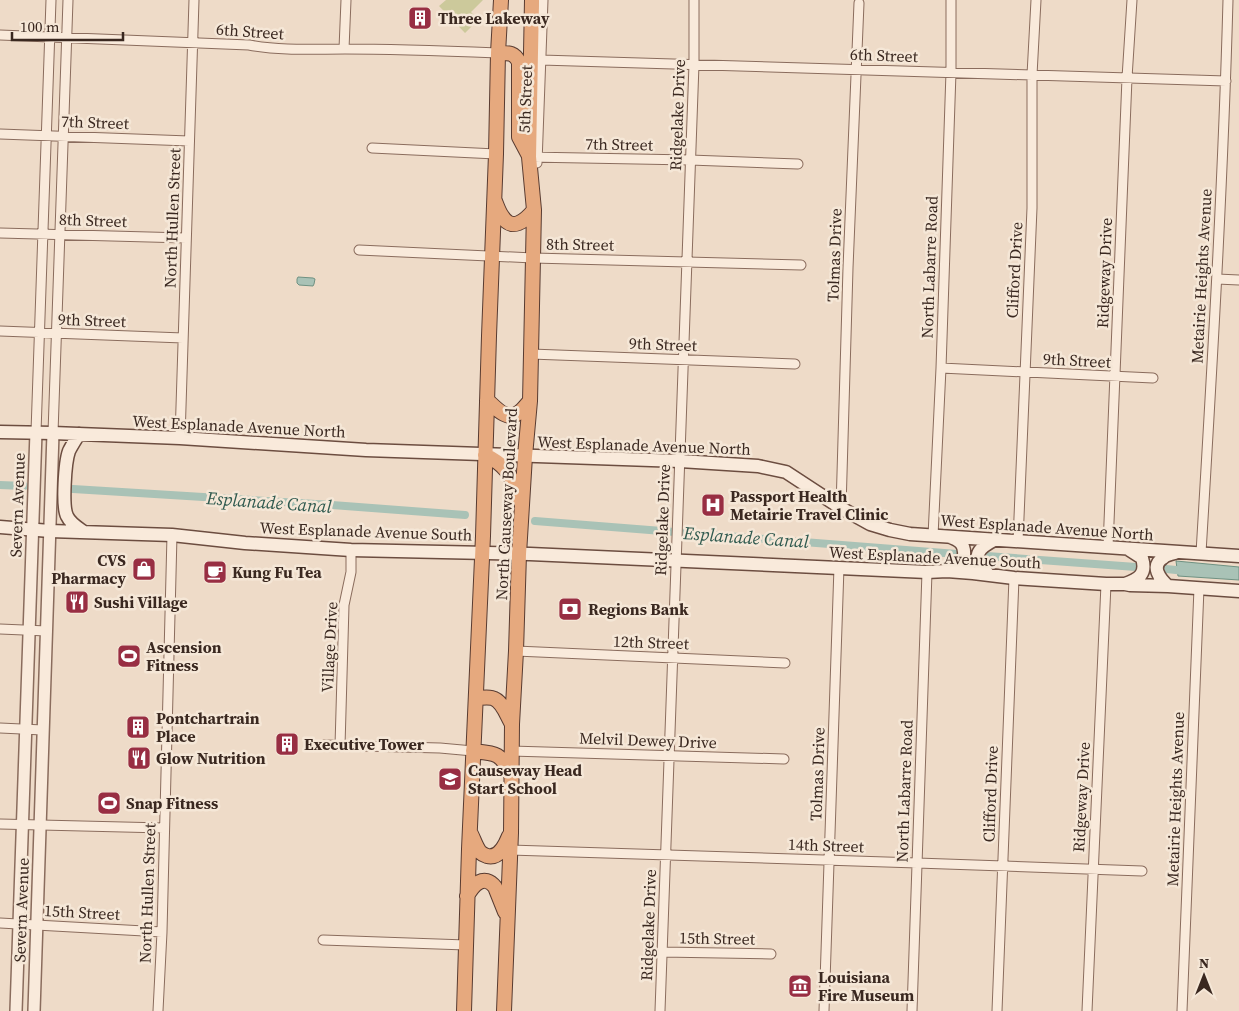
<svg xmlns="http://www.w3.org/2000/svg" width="1239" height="1011" font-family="'Source Serif 4',serif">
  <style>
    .green { fill: #ccc99b }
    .water { fill: #a9c2b6; stroke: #6f9182 }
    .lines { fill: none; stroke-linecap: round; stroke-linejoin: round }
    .canal { stroke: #a9c2b6; stroke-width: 8 }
    .minor-casing { stroke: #8a6c5d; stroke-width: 11 }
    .tertiary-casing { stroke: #8a6c5d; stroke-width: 14 }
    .secondary-casing { stroke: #6c4d40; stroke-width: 15 }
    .trunk-casing { stroke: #583b31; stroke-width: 16 }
    .minor { stroke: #f9eadb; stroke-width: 9 }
    .tertiary { stroke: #f9eadb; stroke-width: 11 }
    .secondary { stroke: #f9eadb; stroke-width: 12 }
    .trunk { stroke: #e6a97e; stroke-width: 14 }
    .labels { text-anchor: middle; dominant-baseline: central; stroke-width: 5; stroke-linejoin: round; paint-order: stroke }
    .poi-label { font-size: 16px; font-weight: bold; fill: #3a2820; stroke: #f5e7d7; text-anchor: start }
    .street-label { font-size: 16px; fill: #3a2820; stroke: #f5e7d7 }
    .water-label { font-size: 18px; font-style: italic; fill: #305a4f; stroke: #f5e7d7 }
  </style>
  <rect width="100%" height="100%" fill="#eedbc8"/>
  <!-- green -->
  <path class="green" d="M446,0H483L471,12L478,20L465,33L439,6Z"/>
  <!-- water -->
  <path class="water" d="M298,277L313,278L315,279L314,284L313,286L299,285L297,283V279Z
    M1176,561L1239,567V580L1178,576Z"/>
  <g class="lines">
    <!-- canal -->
    <path class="canal" d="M0,485L24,486
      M73,489L332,505L465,515
      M535,521L957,554
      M987,556L1136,567
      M1166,569L1186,571"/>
    <!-- minor casing -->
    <g class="minor-casing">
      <path id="minor" d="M0,35L249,45C281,51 313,49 345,49C396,49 447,51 498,53
        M344,49L346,0
        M541,60L1226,81
        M0,134L189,141
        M372,148L496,154
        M529,157L690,160L798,164
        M537,163L543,0
        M0,233L186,238
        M359,250L533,258L801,265
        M1217,279L1239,280
        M0,331L183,338
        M531,354L795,364
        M941,368L1153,378
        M36,432L51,0
        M53,433L68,0
        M180,438L194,0
        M841,508L848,268L859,3
        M933,536L941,368L951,72V0
        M1018,541L1032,208V75L1036,0
        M1108,547L1127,78L1132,0
        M1201,553C1212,369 1223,185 1228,0
        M0,629L47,631
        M516,651L785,663
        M0,728L43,730
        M324,745L440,748L473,751
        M340,746L344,605L351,572V550
        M511,751L784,759
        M0,824L164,828
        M510,850L917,863L1142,871
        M0,923L162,932
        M323,940L466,945
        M662,952L771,954
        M158,1011L162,932L172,535
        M660,1011L694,64V0
        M824,1011L839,567
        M912,1011L927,572
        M997,1011L1014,578
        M1087,1011L1106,584
        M1182,1011L1199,588"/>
    </g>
    <!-- tertiary casing -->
    <g class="tertiary-casing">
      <path id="tertiary" d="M16,1011L36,432
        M34,1011L53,433"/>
    </g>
    <!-- secondary casing -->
    <g class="secondary-casing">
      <path id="secondary" d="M0,432L53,433L180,438L366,450L680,461L758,466L786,472L841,508L870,524L890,530L910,534L1239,556
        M79,434C76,439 72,445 69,451C65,462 62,506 67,516C70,523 77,527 84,532
        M0,527L50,531L172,535L245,543L351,550L530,554L927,572L947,571L973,573L1014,578L1106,584H1125L1130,585L1168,586L1239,591
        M947,571C952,569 959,568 962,563C963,562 964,557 964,555C965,544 959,540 950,537
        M988,574C972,556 975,550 996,539
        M1125,584C1139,579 1147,574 1142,558L1128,549
        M1168,586C1160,579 1150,566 1163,558C1166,555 1171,554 1175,553"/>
    </g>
    <!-- trunk casing -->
    <g class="trunk-casing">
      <path id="trunk" d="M498,53C508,53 514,52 519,62V137L528,154
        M495,201C497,206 499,212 502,216C512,232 525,221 534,210
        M487,400C495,407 507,422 518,413C523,410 526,405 530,401
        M485,455C510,467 511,478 521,502
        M476,698C481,698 487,697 492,698C502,700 507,716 512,724
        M473,751C493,753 502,752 510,774
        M471,834C474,840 476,847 480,852C482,854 484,855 487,856C499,859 505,846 509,836
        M467,896C473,885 484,873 495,887L505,912
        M464,1011L469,849L483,536L489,336L496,154L498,53L501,0
        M504,1011L511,833L512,724L516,651L519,554L525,456L530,401L531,354L534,210L529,157L532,0"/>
    </g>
    <!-- minor -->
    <use href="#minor" class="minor"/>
    <!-- tertiary -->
    <use href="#tertiary" class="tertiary"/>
    <!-- secondary -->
    <use href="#secondary" class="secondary"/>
    <!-- trunk -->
    <use href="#trunk" class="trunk"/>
  </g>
  <!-- icons -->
  <defs>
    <g id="building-square" transform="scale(1.25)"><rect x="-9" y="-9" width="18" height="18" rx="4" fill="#982e43" stroke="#f5e7d7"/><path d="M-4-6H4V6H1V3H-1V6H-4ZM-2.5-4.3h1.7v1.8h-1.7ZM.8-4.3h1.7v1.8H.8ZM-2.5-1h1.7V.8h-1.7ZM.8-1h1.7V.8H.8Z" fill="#fff"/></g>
    <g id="hospital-square" transform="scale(1.25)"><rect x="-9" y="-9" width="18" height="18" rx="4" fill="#982e43" stroke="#f5e7d7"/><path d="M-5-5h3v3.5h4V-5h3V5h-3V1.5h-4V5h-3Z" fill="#fff"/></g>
    <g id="shop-square" transform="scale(1.25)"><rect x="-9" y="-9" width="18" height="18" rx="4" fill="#982e43" stroke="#f5e7d7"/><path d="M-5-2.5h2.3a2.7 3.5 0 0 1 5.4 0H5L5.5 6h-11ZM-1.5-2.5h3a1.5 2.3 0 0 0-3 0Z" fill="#fff"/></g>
    <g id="cafe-square" transform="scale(1.25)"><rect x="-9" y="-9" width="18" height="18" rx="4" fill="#982e43" stroke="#f5e7d7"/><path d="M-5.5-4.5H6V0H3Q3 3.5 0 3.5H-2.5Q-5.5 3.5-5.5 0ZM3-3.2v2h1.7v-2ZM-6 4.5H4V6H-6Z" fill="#fff"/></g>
    <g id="restaurant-square" transform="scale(1.25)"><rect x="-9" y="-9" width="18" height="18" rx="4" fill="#982e43" stroke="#f5e7d7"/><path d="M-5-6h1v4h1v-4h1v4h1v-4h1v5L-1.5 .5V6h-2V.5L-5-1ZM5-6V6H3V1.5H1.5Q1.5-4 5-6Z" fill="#fff"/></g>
    <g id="bank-square" transform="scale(1.25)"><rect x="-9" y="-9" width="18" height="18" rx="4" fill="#982e43" stroke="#f5e7d7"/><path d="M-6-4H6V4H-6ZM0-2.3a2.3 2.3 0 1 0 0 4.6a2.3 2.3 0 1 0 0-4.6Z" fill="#fff"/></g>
    <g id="stadium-square" transform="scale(1.25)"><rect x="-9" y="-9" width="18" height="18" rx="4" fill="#982e43" stroke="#f5e7d7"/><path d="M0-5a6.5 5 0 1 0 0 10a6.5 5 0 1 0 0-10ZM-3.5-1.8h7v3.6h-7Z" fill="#fff"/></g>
    <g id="school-square" transform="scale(1.25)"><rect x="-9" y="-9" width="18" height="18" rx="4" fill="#982e43" stroke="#f5e7d7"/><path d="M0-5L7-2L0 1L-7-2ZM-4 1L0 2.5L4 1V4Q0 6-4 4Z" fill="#fff"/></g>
    <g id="museum-square" transform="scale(1.25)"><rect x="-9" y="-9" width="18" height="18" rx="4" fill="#982e43" stroke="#f5e7d7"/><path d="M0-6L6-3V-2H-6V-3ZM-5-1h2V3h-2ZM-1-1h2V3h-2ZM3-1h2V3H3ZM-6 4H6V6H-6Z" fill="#fff"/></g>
  </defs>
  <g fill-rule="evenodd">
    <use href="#building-square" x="420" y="18"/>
    <use href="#hospital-square" x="713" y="505"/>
    <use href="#shop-square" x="144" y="569"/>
    <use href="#cafe-square" x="215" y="572"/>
    <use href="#restaurant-square" x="77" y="602"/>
    <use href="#bank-square" x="570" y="609"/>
    <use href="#stadium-square" x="129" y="656"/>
    <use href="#building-square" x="138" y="727"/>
    <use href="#building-square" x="287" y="744"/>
    <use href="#restaurant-square" x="139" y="758"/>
    <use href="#school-square" x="450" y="779"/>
    <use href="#stadium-square" x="109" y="803"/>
    <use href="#museum-square" x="800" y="986"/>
  </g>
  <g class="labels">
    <!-- poi labels -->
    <g class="poi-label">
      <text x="438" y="18">Three Lakeway</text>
      <text x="730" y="496">Passport Health<tspan x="730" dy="18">Metairie Travel Clinic</tspan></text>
      <text x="126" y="560" text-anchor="end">CVS<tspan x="126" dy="18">Pharmacy</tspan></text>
      <text x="232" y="572">Kung Fu Tea</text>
      <text x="94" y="602">Sushi Village</text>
      <text x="588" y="609">Regions Bank</text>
      <text x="146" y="647">Ascension<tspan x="146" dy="18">Fitness</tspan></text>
      <text x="156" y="718">Pontchartrain<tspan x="156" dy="18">Place</tspan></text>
      <text x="304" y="744">Executive Tower</text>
      <text x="156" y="758">Glow Nutrition</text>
      <text x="468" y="770">Causeway Head<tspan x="468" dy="18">Start School</tspan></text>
      <text x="126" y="803">Snap Fitness</text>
      <text x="818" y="977">Louisiana<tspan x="818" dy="18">Fire Museum</tspan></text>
    </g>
    <!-- street labels -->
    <g class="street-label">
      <text transform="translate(250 31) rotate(4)">6th Street</text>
      <text transform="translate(884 55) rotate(2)">6th Street</text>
      <text transform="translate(525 99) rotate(-88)">5th Street</text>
      <text transform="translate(677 115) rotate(-88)">Ridgelake Drive</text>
      <text transform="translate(95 122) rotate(2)">7th Street</text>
      <text transform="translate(619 144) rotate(1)">7th Street</text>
      <text transform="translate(172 218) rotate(-88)">North Hullen Street</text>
      <text transform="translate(93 220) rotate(2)">8th Street</text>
      <text transform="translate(580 244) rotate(1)">8th Street</text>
      <text transform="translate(834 255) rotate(-88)">Tolmas Drive</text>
      <text transform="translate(929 267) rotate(-88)">North Labarre Road</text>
      <text transform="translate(1014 270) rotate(-87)">Clifford Drive</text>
      <text transform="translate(1104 273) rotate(-88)">Ridgeway Drive</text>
      <text transform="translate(1201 276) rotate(-87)">Metairie Heights Avenue</text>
      <text transform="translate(92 320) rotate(2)">9th Street</text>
      <text transform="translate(663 344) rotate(2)">9th Street</text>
      <text transform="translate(1077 360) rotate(3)">9th Street</text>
      <text transform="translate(239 426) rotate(3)">West Esplanade Avenue North</text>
      <text transform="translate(644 445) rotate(2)">West Esplanade Avenue North</text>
      <text transform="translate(506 504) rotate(-87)">North Causeway Boulevard</text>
      <text transform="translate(17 505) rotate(-88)">Severn Avenue</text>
      <text transform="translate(662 520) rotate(-88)">Ridgelake Drive</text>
      <text transform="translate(1047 527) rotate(4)">West Esplanade Avenue North</text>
      <text transform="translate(366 531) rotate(2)">West Esplanade Avenue South</text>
      <text transform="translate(935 557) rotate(3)">West Esplanade Avenue South</text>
      <text transform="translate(651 642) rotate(2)">12th Street</text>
      <text transform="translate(329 647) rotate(-87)">Village Drive</text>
      <text transform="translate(648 740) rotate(2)">Melvil Dewey Drive</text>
      <text transform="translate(817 774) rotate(-88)">Tolmas Drive</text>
      <text transform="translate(904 791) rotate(-88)">North Labarre Road</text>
      <text transform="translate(990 794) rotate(-88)">Clifford Drive</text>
      <text transform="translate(1081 797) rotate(-87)">Ridgeway Drive</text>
      <text transform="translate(1175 799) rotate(-88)">Metairie Heights Avenue</text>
      <text transform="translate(826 845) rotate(2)">14th Street</text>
      <text transform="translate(147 893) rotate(-88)">North Hullen Street</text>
      <text transform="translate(21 910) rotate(-88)">Severn Avenue</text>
      <text transform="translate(82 912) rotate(3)">15th Street</text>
      <text transform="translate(648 925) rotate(-88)">Ridgelake Drive</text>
      <text transform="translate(717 938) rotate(1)">15th Street</text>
    </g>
    <!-- water labels -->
    <g class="water-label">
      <text transform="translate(269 502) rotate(4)">Esplanade Canal</text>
      <text transform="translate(746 537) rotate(4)">Esplanade Canal</text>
    </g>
  </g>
  <!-- north arrow -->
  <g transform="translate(1204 976)" stroke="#f5e7d7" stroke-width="4" paint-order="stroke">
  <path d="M0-4L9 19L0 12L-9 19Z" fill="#3a2820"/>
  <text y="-8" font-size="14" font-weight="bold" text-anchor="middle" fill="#3a2820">N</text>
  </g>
  <!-- scale -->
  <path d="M12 32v8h111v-8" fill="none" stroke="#3a2820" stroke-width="2.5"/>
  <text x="20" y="32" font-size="15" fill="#3a2820" stroke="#f5e7d7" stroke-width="4" paint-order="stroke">100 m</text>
</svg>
